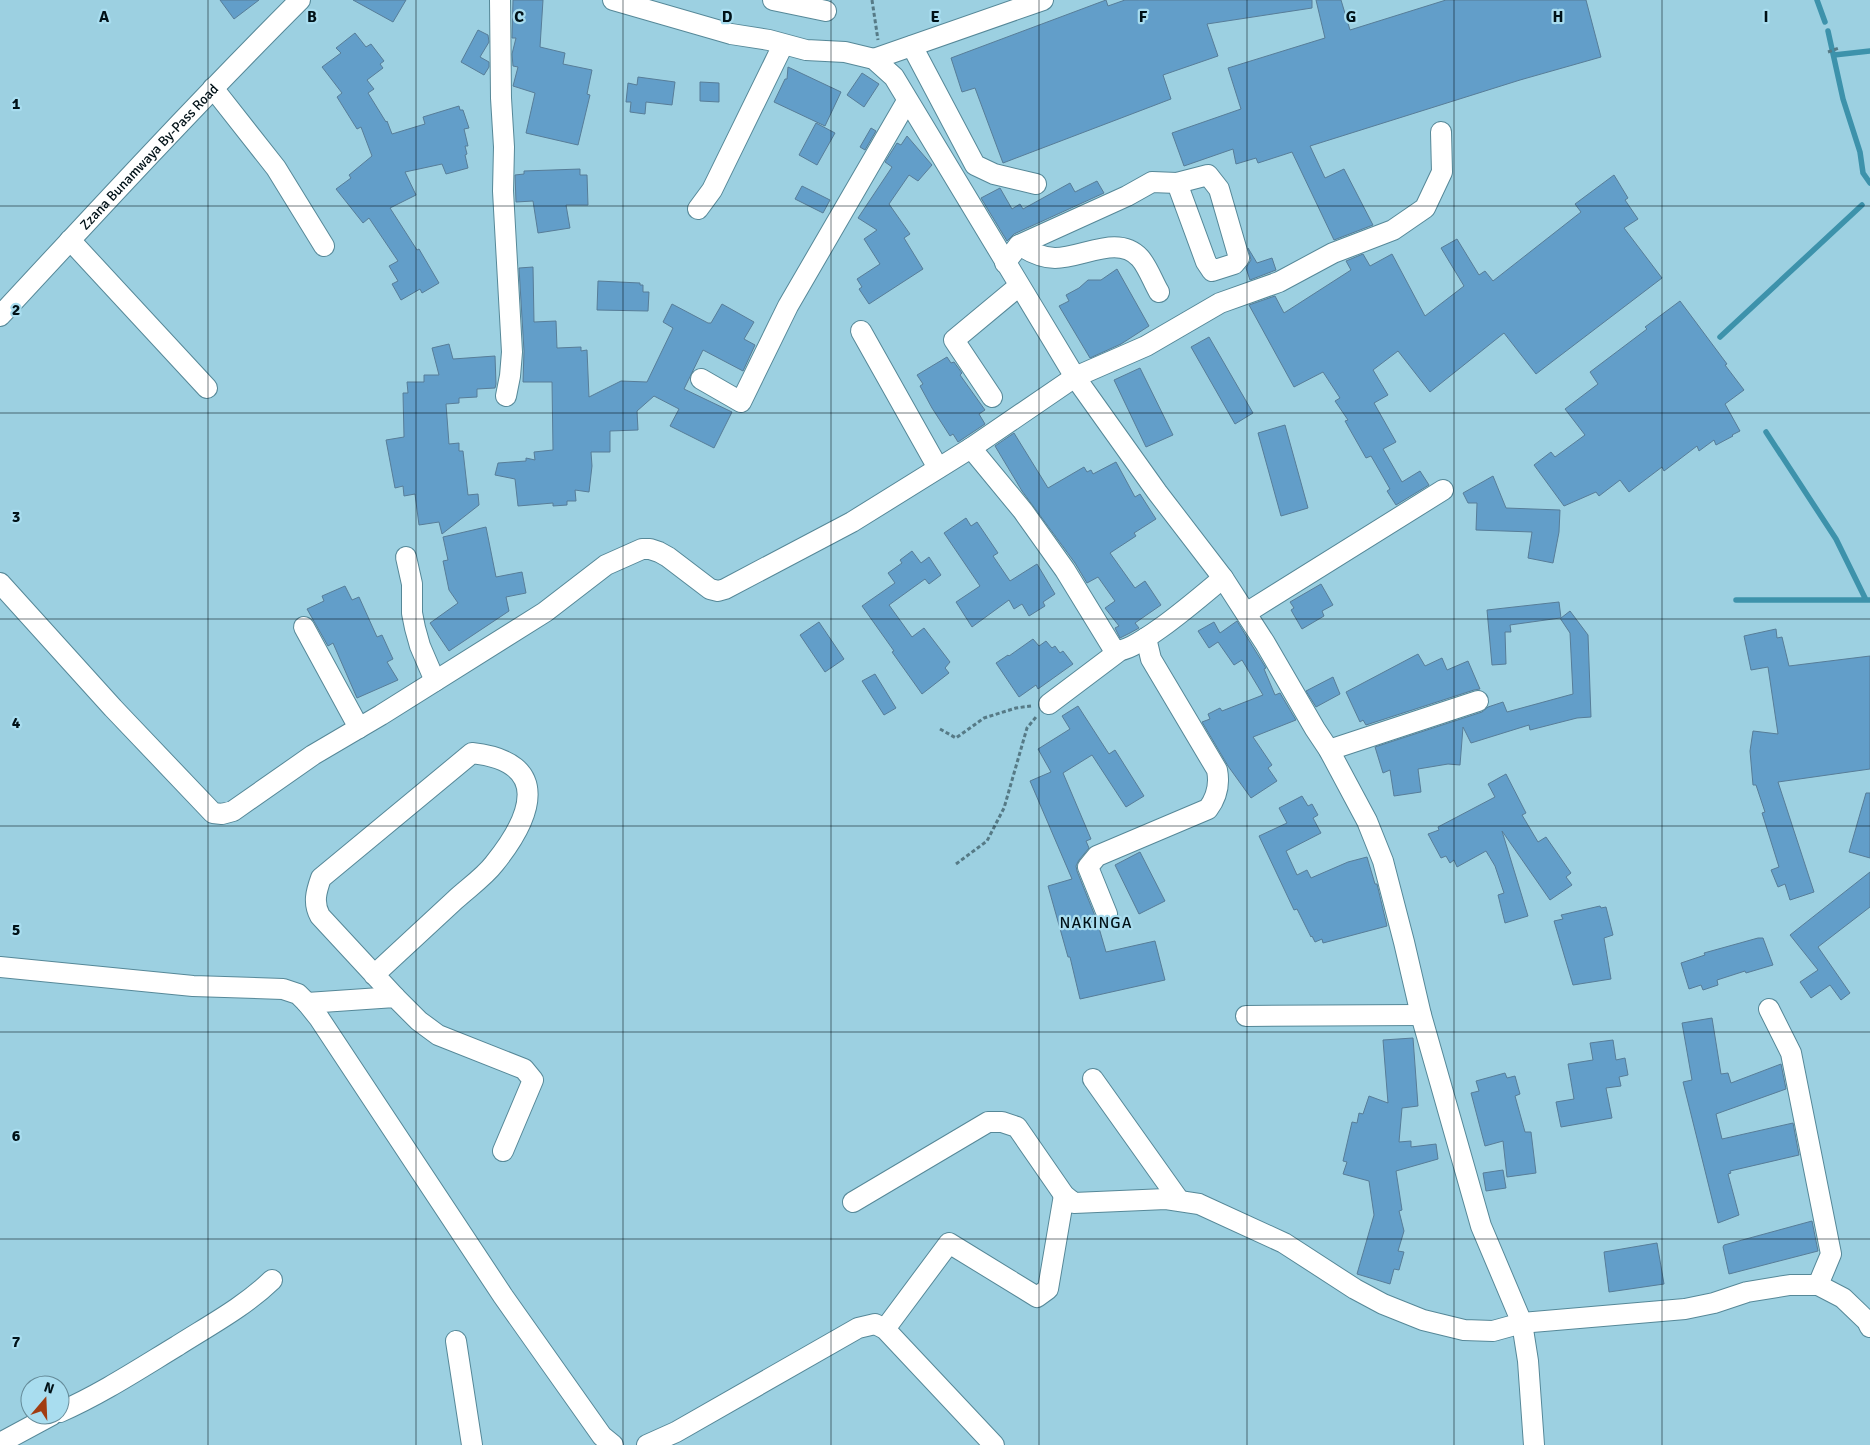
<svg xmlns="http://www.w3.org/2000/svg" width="1870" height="1445" font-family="Signika,sans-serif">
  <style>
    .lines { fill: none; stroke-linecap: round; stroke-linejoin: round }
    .stream { stroke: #3d92ab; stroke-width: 5.5 }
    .building { fill: #629ec9; stroke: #577d98 }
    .minor-casing { stroke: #568898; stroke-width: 22 }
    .path { stroke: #567a86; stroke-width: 3; stroke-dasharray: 4 2.5; stroke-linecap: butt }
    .minor { stroke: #fff; stroke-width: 20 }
    .grid { fill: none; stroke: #001117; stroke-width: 1; stroke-opacity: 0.55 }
    .labels { text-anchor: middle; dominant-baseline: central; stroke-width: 4.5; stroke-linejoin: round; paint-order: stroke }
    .street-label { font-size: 14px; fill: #001117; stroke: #a9ddef }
    .quarter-label { font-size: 16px; letter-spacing: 1px; fill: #001117; stroke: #a9ddef }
    .grid-label { font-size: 16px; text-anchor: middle; font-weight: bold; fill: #001117; stroke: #a9ddef; stroke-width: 4.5; stroke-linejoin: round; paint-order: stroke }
  </style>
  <rect width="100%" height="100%" fill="#9cd0e1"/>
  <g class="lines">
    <!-- stream -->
    <path class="stream" d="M1817,0L1825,22
      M1828,31L1843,99L1860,152L1863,173L1870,183
      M1834,55L1870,51
      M1720,337L1862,205
      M1766,432L1836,539L1866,600
      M1736,600H1870"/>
  </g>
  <!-- building -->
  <path class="building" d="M220,0H259L234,19Z
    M353,0H406L393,22Z
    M513,0H543L540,47L565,53L563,64L592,70L587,94L590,95L578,145L526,133L535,93L513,86L518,67L513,66L512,54L516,38H512Z
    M1106,0L1108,6L1125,0H1312V8L1207,24L1218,56L1163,75L1171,99L1003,163L975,88L962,92L951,58Z
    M1316,0H1341L1350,30L1446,0H1586L1601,57L1520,80L1310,146L1325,178L1344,169L1373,225L1334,240L1292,152L1258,163L1256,158L1236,164L1233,149L1184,166L1172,133L1241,109L1228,68L1325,38Z
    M478,30L488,35L489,42L480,57L489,62V67L484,75L461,62Z
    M355,33L366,47L371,44L384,61L380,64L383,68L367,80L374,89L368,93L386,122L387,121L392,134L425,124L423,117L459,106L460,110H463L469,128L464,129L468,146H465L467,154L465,155L468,168L446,174L442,164L405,172L416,195L390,208L417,250L419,249L439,283L422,293L420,289L401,300L392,284L398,281L389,266L398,261L369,218L363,223L336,189L351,178L349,175L372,156L361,127L357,129L337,97L342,93L322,67L341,53L336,48Z
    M788,67L841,92L825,126L774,102L785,79H787Z
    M862,73L879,84L864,107L847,95Z
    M638,77L675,82L672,105L646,102L645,114L630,112L631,102H626L628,83L637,85Z
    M700,82L719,83V102L700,101Z
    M816,123L835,133L817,165L799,155Z
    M871,128L876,131L865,150L860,147Z
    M907,136L932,165L918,181L909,175L889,204L910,234L904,238L923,269L869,304L859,289L862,287L857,279L880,264L864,239L877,230L858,218L892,167L885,162L897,143L901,145Z
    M580,169V175H587L588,205H566L570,228L538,233L533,201L516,202L515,175L524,174V171Z
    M1614,175L1628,198L1625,200L1638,219L1624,228L1662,278L1536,374L1504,333L1430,392L1398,351L1373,370L1388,395L1374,403L1396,442L1383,449L1402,482L1420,471L1429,485L1396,505L1387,491L1390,489L1371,456L1366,458L1345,421L1348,420L1335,401L1340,398L1323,372L1294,387L1249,305L1275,296L1284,313L1351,270L1346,261L1363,254L1370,266L1392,254L1425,316L1464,286L1441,248L1457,239L1479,275L1485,271L1493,281L1581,212L1575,204Z
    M1097,181L1104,193L1014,234L1007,241L981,198L1000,188L1012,209L1020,204L1023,209L1070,183L1075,192Z
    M802,186L830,200L823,213L795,199Z
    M1248,248L1257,263L1272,258L1276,270L1250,280L1246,268L1251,260Z
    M533,267L534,322L556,321L557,348L581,347V351L587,350L589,397L621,381L647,382L673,328L663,322L672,304L708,323H711L722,304L754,322L744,339L755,345L743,371L703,350L684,389L732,412L714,448L670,426L679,409L654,396L637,411L638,430L610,431V452H591L592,466L589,492L575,490L576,501H567V505L553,506V503L518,506L515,479L495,475L498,463L526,461V458L535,460L534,452L553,450L552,382H523L524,351L519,268Z
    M1117,269L1149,326L1121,344L1090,358L1059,306L1069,301L1066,295L1079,288L1088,280H1101Z
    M598,281L640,283V285H643V292H649L648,311L597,310Z
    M1680,301L1727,364L1725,365L1744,390L1725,404L1740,431L1732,435L1733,436L1716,445L1714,440L1699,451L1697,446L1664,471L1662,467L1629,492L1620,480L1599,496L1596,492L1564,506L1534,465L1551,452L1555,457L1585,435L1565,409L1598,384L1590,372L1647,329L1645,327Z
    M1209,337L1253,413L1235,424L1191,347Z
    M449,344L453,359L495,356L496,384L495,388L477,389V397L459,398V403L446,404L449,444L459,443V451H463L468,495L478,494L479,505L442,534L439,522L419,525L415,494L404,496L403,486L395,488L386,440L404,437L403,393H408L407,382H424V375H439L432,348Z
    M947,357L951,363L954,362L962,373L960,375L985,410L979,414L985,424L958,442L953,434L950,436L932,408L920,386L923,384L917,375Z
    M1140,368L1173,435L1146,447L1114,380Z
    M1285,425L1308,508L1281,516L1258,433Z
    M1014,433L1048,488L1084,467L1087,472L1091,470L1093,474L1116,462L1135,497L1140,494L1156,519L1134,533L1136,536L1110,553L1135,588L1145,581L1161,605L1135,623L1139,628L1130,633L1120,638L1115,628L1119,626L1105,608L1115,601L1098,577L1087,583L1075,563L1022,491L995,446Z
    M1493,476L1506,508L1560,510L1559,532L1553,563L1528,558L1532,532L1476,530L1477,503H1468L1463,493Z
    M966,518L971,526L977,522L998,553L993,556L1010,581L1037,564L1055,594L1043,602L1045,606L1029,616L1022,604L1014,609L1009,600L972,627L956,602L980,586L944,533Z
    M486,527L496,577L522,572L526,593L506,597L509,611L449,651L430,623L458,603L449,590L443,561L448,560L443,537Z
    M912,551L921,563L929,557L941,575L929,584L925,579L889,605L912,637L924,628L950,662L945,668L949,673L922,694L892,652L894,651L862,606L895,583L888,573L902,563L900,560Z
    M1321,584L1333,605L1322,611L1324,616L1302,629L1291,610L1294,608L1290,602Z
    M345,586L352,600L359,597L377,637L382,635L393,659L387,662L398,680L357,698L333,643L328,646L307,609L324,601L322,596Z
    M1559,602L1561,618L1570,611L1588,635L1591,717L1577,718L1530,730L1529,725L1471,743L1463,727L1460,765L1448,764L1418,769L1421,792L1394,796L1390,770L1383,773L1375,747L1482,712L1488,707L1503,702L1507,712L1573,694L1570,633L1560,618L1510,625L1511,632H1505L1506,664L1492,665L1487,610Z
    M1237,621L1266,668L1264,669L1275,695L1280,693L1296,720L1253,737L1272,765L1268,768L1277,781L1251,798L1228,766L1202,722L1210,719L1208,714L1220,708L1222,711L1263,695L1242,660L1234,665L1218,642L1209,648L1198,631L1214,622L1220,633Z
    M819,622L844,659L825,672L800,635Z
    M1776,629L1777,638L1782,637L1789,666L1870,656V769L1778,782L1814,892L1790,900L1785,884L1778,887L1771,870L1779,867L1762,813L1765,812L1756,785H1753L1750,751L1753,731L1778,734L1768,667L1751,670L1744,636Z
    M1033,639L1039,646L1046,641L1052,648L1055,646L1060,653L1063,651L1073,664L1038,689L1036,685L1019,697L996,663L1008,655L1009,656Z
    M1418,654L1425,666L1442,658L1447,670L1468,661L1480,689L1474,690L1366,725L1363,720L1360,722L1346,692Z
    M875,674L896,708L884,715L862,681Z
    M1333,677L1340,694L1316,707L1306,691Z
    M1078,706L1109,754L1115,750L1144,796L1126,807L1092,755L1063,773L1091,839L1086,841L1089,848L1079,860L1076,866L1077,871L1097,921L1106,952L1155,941L1165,980L1080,999L1070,957H1068L1048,886L1072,879L1030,781L1051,772L1038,749L1070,729L1062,716Z
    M1506,774L1526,813L1522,815L1538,842L1546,837L1571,873L1566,877L1572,885L1550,900L1502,831L1528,916L1505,923L1498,895L1504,893L1495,866L1486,851L1457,867L1454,860L1450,863L1446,856L1441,858L1428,834L1439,830L1438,827L1495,797L1488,784Z
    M1866,793H1870V858L1849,852Z
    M1302,796L1308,806L1312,804L1318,815L1313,818L1321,833L1286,851L1297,875L1307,870L1311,878L1348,862L1367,857L1375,884H1377L1387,926L1323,943L1322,939L1315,942L1312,936L1311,937L1297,909L1294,910L1259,836L1287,823L1279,808Z
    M1140,852L1165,901L1139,914L1115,865Z
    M1870,872V907L1818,947L1850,993L1841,1000L1830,985L1811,998L1800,982L1818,970L1790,935Z
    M1600,906L1601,908L1606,907L1613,935L1604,938L1611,979L1573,985L1554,921L1563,919L1561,915Z
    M1758,938H1763L1773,965L1746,973L1745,971L1717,980L1718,985L1703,990L1701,985L1689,989L1681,963L1705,955L1704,953Z
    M1712,1018L1721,1074L1728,1073L1731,1083L1781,1064L1786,1089L1716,1114L1722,1139L1793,1123L1799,1155L1730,1171L1731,1173L1728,1174L1739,1215L1718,1223L1683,1082L1692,1080L1682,1023Z
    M1413,1038L1418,1106L1402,1108L1399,1142L1411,1141V1147L1436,1144L1438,1159L1396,1171L1402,1210L1399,1211L1404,1231L1398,1251L1404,1252L1399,1270L1394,1269L1390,1284L1357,1274L1374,1215L1369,1181L1343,1174L1347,1162L1343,1161L1352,1122L1357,1123L1359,1113L1363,1114L1369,1096L1388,1103L1383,1040Z
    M1613,1040L1616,1060L1625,1058L1628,1075L1619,1077L1621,1086L1606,1088L1612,1118L1561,1127L1556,1102L1574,1099L1568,1064L1593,1060L1590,1043Z
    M1505,1073L1507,1078L1515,1076L1520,1094L1515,1096L1525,1132H1531L1536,1173L1507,1177L1503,1141L1485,1146L1471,1093L1479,1091L1476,1081Z
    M1503,1170L1506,1188L1486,1191L1483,1173Z
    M1812,1221L1818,1251L1729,1274L1723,1247L1724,1245Z
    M1657,1243L1664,1284L1609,1292L1604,1252Z"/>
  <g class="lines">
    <!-- minor casing -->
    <g class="minor-casing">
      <g id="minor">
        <path d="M500,0L501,98L504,147L503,191L512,352L510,376L506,396"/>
        <path d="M613,0L731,34L769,40L806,50L845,52L874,59L894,77L1075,377L1157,492L1223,578L1265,643L1315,729L1329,750L1367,821L1383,861L1404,942L1421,1015L1481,1226L1522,1323L1528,1361L1534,1445"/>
        <path d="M773,0L826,11"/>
        <path d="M912,46L975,165L994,174L1036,184"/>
        <path d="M874,59L1043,0"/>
        <path d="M213,88L276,168L324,246"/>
        <path d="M698,209L712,190L783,45"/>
        <path d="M70,240L207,388"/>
        <path d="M1019,245C1030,252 1042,258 1055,258C1083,258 1118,234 1140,258C1148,267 1153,282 1159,292"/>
        <path d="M1005,263L1019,245L1127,196L1152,182L1177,183L1208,175L1219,189L1239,258L1234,264L1212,271L1206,262L1177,183"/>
        <path id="s1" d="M0,316C99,209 197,103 300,0"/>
        <path d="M861,331L938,468"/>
        <path d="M701,379L741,402L788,306L907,101"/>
        <path d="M992,397L954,340L1019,286"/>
        <path d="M971,448L1023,511L1065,570L1114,650C1131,658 1207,591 1223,578"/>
        <path d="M406,557L412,584V613L415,628L420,646L435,681"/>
        <path d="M0,583L113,708L213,813L222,814L233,811L313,755L381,715L545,612L606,565L642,549H650L659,552L668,557L710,589L718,591L725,589L852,522L971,448L1075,377L1146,346L1220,303L1279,282L1333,253L1393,230L1425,208L1442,172L1441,132"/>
        <path d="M1246,613L1443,490"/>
        <path d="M304,627L359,728"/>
        <path d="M1049,704L1118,652"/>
        <path d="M1329,750L1478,701"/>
        <path d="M1107,914L1088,867L1097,856L1208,809C1217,797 1220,785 1217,770L1151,659L1146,638"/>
        <path d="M0,967L193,986L283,989L298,994L307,1003L319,1018L503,1296L602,1436L613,1445"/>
        <path d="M374,975C401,950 428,925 455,900C468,888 484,877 494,864C532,817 553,762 472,753L321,878C316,892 313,903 320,916L395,997"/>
        <path d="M307,1003L395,997L419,1021L438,1035L524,1069L533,1080L503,1151"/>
        <path d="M1769,1009L1791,1053L1831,1254L1818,1285"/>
        <path d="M1246,1016L1421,1015"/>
        <path d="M1093,1079L1179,1200"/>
        <path d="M853,1202L988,1122H1002L1017,1127L1064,1195L1074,1203L1166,1199L1199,1204L1284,1243L1355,1289L1383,1304L1423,1320L1464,1330L1493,1331L1522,1323L1685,1309L1714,1303L1747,1292L1790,1285H1818L1843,1298L1867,1321L1870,1327"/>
        <path d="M885,1329L949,1243L1037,1297L1048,1289L1064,1195"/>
        <path d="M456,1341L472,1445"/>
        <path d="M60,1412C101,1394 139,1369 177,1346C210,1325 244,1307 272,1280"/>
        <path d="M0,1443L52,1415"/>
        <path d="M647,1445L676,1432L858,1328L875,1324L885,1329L994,1445"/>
      </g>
    </g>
    <!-- path -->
    <path class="path" d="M872,0L878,40
      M1828,52L1839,48
      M940,729L956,738L984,718L1016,708L1031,706
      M956,864L987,841L1004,808L1027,728L1036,717"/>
    <!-- minor -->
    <use href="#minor" class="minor"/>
  </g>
  <!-- grid -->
  <path class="grid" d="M208,0V1445M416,0V1445M623,0V1445M831,0V1445M1039,0V1445M1247,0V1445M1454,0V1445M1662,0V1445M0,206H1870M0,413H1870M0,619H1870M0,826H1870M0,1032H1870M0,1239H1870"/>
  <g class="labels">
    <!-- street labels -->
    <g class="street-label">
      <text stroke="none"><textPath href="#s1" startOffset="218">Zzana Bunamwaya By-Pass Road</textPath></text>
    </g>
    <!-- quarter labels -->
    <g class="quarter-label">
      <text x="1096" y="923">NAKINGA</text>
    </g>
  </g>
  <g class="grid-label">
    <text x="104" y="22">A</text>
    <text x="312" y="22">B</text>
    <text x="519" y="22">C</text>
    <text x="727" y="22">D</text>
    <text x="935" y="22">E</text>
    <text x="1143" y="22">F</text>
    <text x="1351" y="22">G</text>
    <text x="1558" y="22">H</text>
    <text x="1766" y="22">I</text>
    <text x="16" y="109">1</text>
    <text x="16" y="315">2</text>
    <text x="16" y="522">3</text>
    <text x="16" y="728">4</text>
    <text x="16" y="935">5</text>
    <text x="16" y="1141">6</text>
    <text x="16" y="1347">7</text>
  </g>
  <!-- north arrow -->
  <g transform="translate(45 1400) rotate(19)"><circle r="24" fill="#a9ddef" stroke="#658b99"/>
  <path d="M0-4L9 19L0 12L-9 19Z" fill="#a23d11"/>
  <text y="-8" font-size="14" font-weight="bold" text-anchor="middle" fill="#001117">N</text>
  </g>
</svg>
